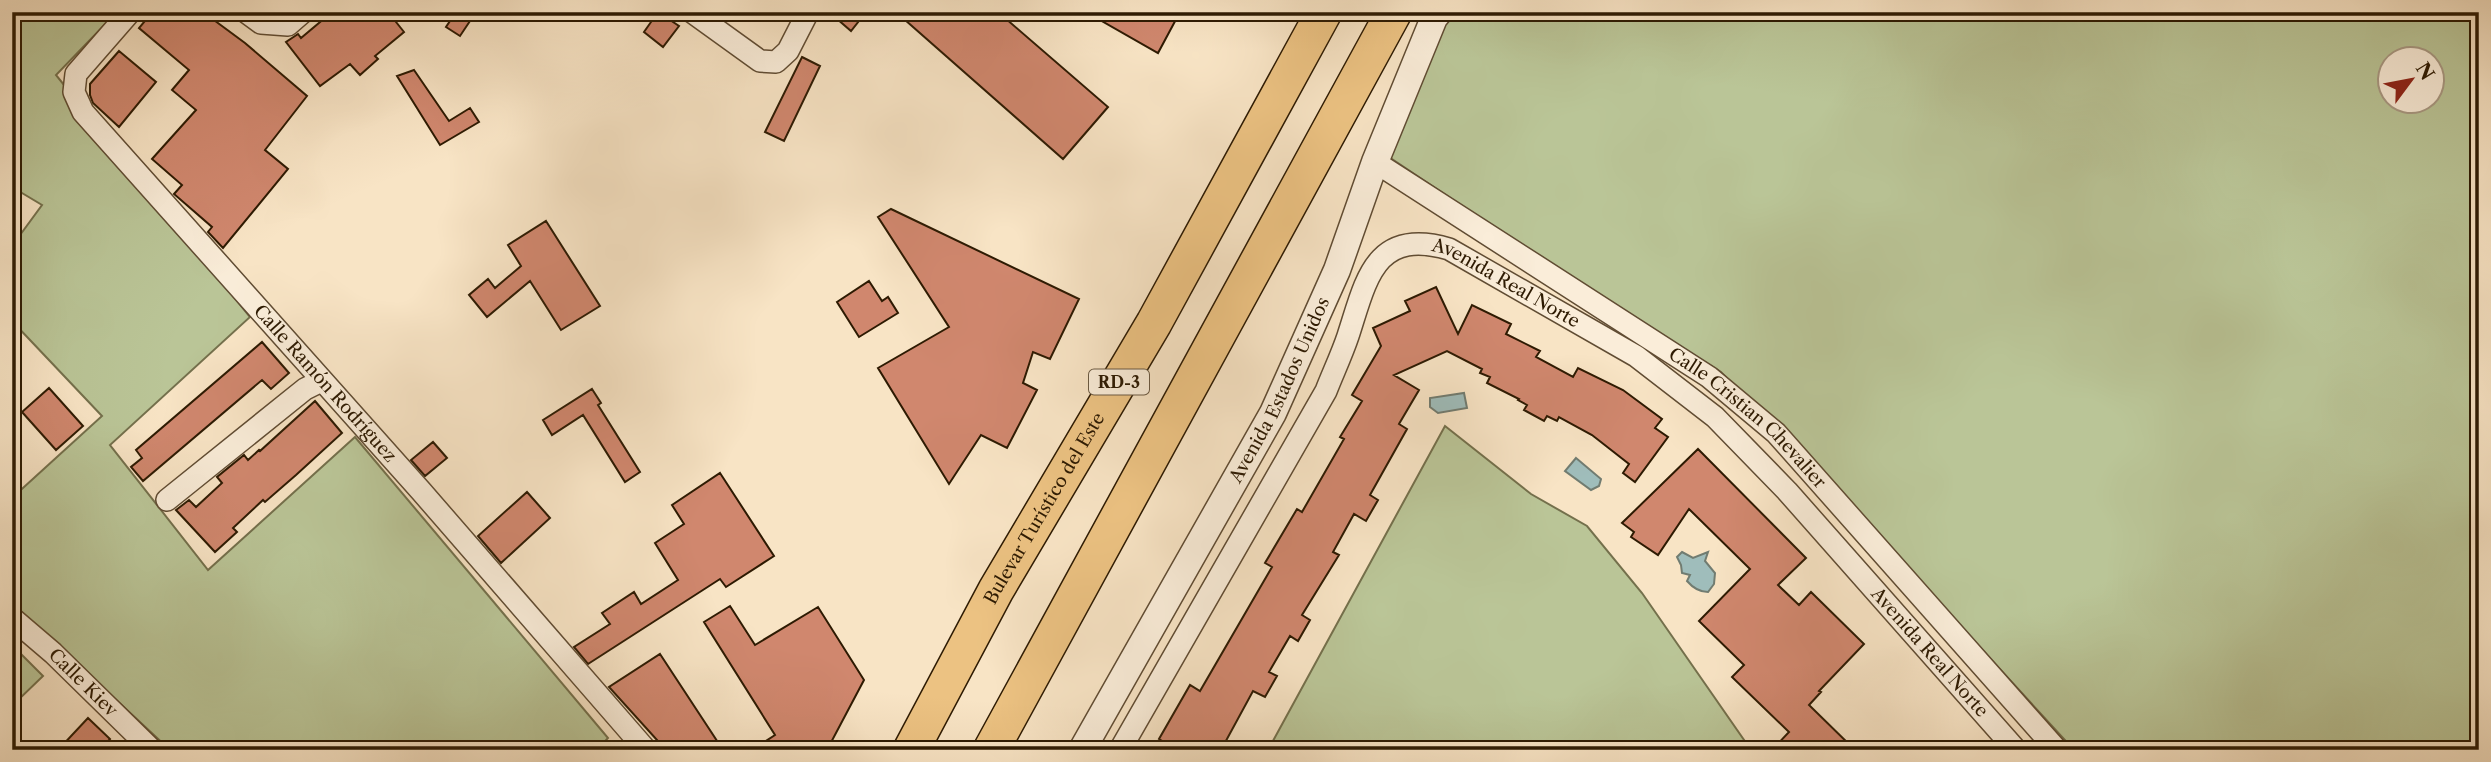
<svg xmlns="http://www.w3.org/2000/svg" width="2491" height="762" font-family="'Libre Caslon Text',serif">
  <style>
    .green { fill: #bac597; stroke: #74704c; stroke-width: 2; fill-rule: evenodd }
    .water { fill: #9fbdbb; stroke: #717c71; stroke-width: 2 }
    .building { fill: #d0876e; stroke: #2d1a02; stroke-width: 2 }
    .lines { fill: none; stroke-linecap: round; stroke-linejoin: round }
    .minor-casing { stroke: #604c33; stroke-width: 24 }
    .tertiary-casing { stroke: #604c33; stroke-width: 29 }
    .trunk-casing { stroke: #2d1a02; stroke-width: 38 }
    .minor { stroke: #faedd9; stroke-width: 21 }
    .tertiary { stroke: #faedd9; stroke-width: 26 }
    .trunk { stroke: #ecc282; stroke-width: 35 }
    .labels { text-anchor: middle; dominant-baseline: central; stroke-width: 7; stroke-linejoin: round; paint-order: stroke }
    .shield { fill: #faedd9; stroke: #6a5942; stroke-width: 2 }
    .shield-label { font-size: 16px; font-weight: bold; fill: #2d1a02 }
    .street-label { font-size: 18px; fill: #2d1a02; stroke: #faedd9 }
  </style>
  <rect width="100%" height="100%" fill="#f8e4c5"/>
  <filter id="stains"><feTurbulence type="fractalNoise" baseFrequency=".00286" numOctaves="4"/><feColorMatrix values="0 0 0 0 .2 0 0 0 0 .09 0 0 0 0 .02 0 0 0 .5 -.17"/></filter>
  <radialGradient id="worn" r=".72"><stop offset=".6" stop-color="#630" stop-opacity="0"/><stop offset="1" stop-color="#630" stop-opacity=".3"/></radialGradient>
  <!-- green -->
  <path class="green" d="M12,12H117L56,75L250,317L110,445L208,570L355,437L608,738L597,750H170L12,603V498L102,416L12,321V246L42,205L12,187Z
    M1454,12H2479V750H2074L1889,548L1721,372L1564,274L1386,155L1445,21ZM2390,60H2432V102H2390Z
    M1445,426L1531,494L1587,526L1642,593L1751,750H1268Z
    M12,645L43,676L12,706Z"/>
  <!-- water -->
  <path class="water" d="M1464,393L1467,408L1438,413L1430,407V398Z
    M1576,458L1601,479L1599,486L1591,490L1565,471Z
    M1682,552L1693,558L1708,552L1705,561L1715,573L1714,584L1708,592C1699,592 1693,588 1687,581L1690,575L1682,573L1681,565L1677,557Z"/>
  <!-- building -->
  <path class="building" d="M157,12H203L245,43L307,96L265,150L288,169L223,248L208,232L212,227L174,194L182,185L152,159L196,110L172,90L189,70L139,28L149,16L152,19Z
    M332,12H388L404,32L375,56L378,59L360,75L350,64L320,86L286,42L298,34L301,38Z
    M456,12H476L460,36L446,27Z
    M658,12L679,26L663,47L644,32Z
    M829,12H866L851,31Z
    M896,12H998L1108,107L1063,159Z
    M1086,12H1180L1158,53Z
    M119,51L156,82L119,127L93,103L90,95V84Z
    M802,57L820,66L784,141L765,132Z
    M414,70L449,121L470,108L479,122L440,145L397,76Z
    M891,209L1079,299L1050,359L1033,352L1023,383L1037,390L1007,448L981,435L949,484L878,368L949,327L878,217Z
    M546,221L600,306L561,330L530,281L487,317L469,295L488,279L495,288L521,266L508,245Z
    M869,281L882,301L888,297L898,313L859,337L837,302Z
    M1436,287L1458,334L1472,305L1511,324L1506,334L1540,351L1536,357L1573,377L1578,368L1623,390L1662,419L1655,428L1668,437L1635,482L1623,473L1629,464L1592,435L1559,417L1557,421L1547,416L1544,421L1524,410L1527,405L1518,400L1519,399L1487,383L1490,377L1480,373L1482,369L1447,351L1394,375L1419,390L1399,424L1407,429L1370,495L1378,500L1366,521L1354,514L1333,552L1339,555L1302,615L1310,620L1298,641L1290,636L1269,672L1277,676L1265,697L1253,691L1221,750H1177L1159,739L1190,685L1200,691L1272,567L1265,563L1297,509L1302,512L1344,439L1340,437L1362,401L1352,395L1381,346L1373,328L1410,311L1405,301Z
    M262,342L289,373L271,389L262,380L143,481L131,467L142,458L136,450Z
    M49,388L83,426L56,450L22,412Z
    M592,389L601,403L598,405L640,472L625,482L583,415L552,435L543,420Z
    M315,401L342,433L296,475L265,502L263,500L233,528L237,532L215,552L176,510L189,500L196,507L222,483L217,477L244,455L248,460L259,450L260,451Z
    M433,442L447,458L425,476L411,460Z
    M1698,449L1806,558L1778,585L1799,605L1811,592L1864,644L1819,691L1821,692L1809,705L1855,750H1772L1789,732L1732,677L1744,665L1699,621L1750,569L1689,509L1658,555L1631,537L1634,532L1622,523Z
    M720,473L774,556L726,587L720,579L588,664L574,647L610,624L602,613L634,592L641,604L678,580L655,543L684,524L672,505Z
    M527,492L550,518L501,563L478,536Z
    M730,606L755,645L818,607L864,680L827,750H752L775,735L704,622Z
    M660,654L723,750H666L609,687Z
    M88,718L110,739L100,750H58Z"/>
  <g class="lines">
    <!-- minor casing -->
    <g class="minor-casing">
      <g id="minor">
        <path id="s1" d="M130,12L76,74L74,92L83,112L421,491L646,750"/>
        <path d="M246,12L261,23L288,25L303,12"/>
        <path d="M692,12L760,61L776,62L788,51L808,12"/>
        <path id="s2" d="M1375,162L1709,377L1776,433L2057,750"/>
        <path d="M167,500L305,389L321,381"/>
        <path id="s3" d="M12,618L53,653L152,750"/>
        <path id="s4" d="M1120,750L1326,391C1333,373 1342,354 1348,336C1366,281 1374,227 1449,249L1636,356L1715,417L1787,491L2016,750"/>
      </g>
    </g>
    <!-- tertiary casing -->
    <g class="tertiary-casing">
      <g id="tertiary">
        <path id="s5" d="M1082,750L1273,413L1337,270L1375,162L1434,18L1439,12"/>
      </g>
    </g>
    <!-- trunk casing -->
    <g class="trunk-casing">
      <g id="trunk">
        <path id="s6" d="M911,750L996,590L1154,323L1324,12"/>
        <path d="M991,750L1394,12"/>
      </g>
    </g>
    <!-- minor -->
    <use href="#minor" class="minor"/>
    <!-- tertiary -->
    <use href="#tertiary" class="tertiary"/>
    <!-- trunk -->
    <use href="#trunk" class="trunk"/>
  </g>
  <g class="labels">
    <!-- shield labels -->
    <rect class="shield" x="1089" y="369.5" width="60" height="25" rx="5"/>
    <g class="shield-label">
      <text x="1119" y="382">RD-3</text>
    </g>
    <!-- street labels -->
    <g class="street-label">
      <text stroke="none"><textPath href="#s4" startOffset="696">Avenida Real Norte</textPath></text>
      <text stroke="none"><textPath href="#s1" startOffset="486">Calle Ramón Rodríguez</textPath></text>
      <text stroke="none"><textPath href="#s5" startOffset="411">Avenida Estados Unidos</textPath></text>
      <text stroke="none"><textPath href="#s2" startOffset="453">Calle Cristian Chevalier</textPath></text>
      <text stroke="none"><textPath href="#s6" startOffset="276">Bulevar Turístico del Este</textPath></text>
      <text stroke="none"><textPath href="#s4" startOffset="1264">Avenida Real Norte</textPath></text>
      <text stroke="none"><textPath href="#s3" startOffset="96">Calle Kiev</textPath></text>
    </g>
  </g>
  <!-- margin -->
  <rect width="2491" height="762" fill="none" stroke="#f8e4c5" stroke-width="42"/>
  <rect x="14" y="14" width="2463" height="734" fill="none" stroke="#2d1a02" stroke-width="3.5"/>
  <rect x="21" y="21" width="2449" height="720" fill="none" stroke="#2d1a02" stroke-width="2"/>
  <!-- north arrow -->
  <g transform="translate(2411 80) rotate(58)"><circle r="33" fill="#faedd9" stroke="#a89983" stroke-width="2"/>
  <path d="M0-5L12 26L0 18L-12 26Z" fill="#8f2418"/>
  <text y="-10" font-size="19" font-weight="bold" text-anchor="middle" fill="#2d1a02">N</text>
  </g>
  <rect width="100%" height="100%" filter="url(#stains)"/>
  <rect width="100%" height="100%" fill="url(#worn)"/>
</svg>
